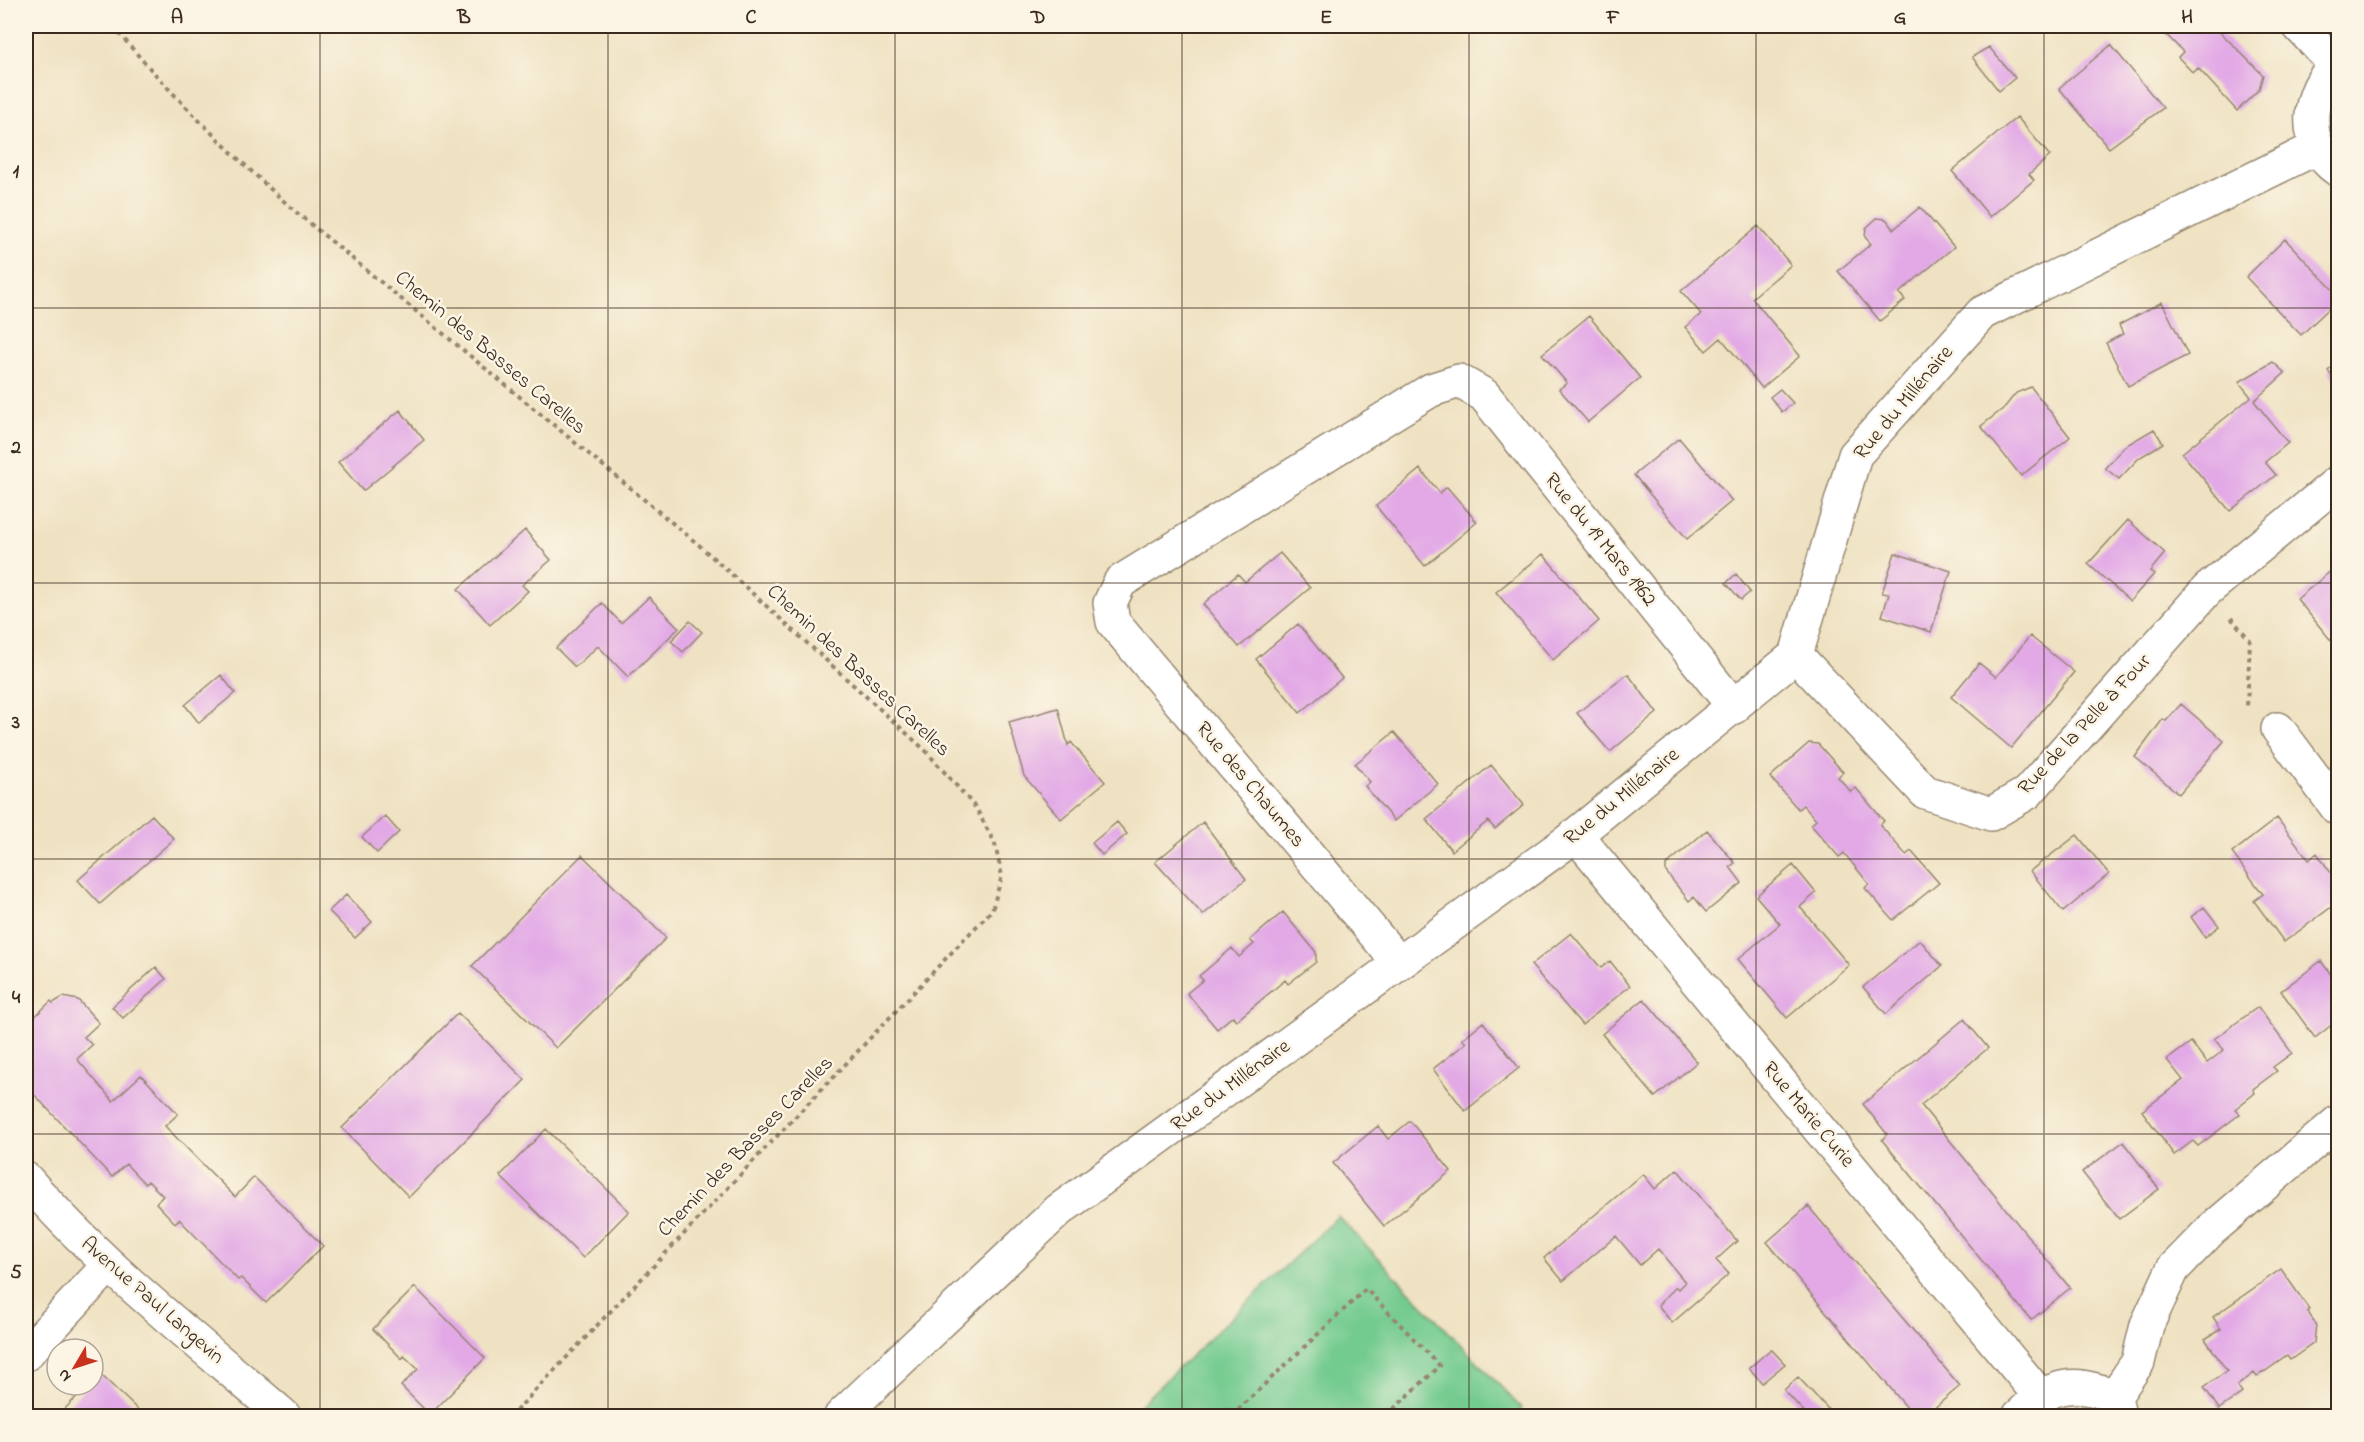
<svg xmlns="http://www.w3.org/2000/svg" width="2364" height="1442" font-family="'Indie Flower',sans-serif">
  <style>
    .green { fill: #73cb90; stroke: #577a57; stroke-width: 1.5 }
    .building { fill: #e2a9e6 }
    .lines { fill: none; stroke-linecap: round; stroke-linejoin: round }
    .minor-casing { stroke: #958670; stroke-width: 36 }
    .tertiary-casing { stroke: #958670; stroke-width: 36 }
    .path { stroke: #958670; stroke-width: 4; stroke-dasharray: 4.5 4.5; stroke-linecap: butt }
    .minor { stroke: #fff; stroke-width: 33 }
    .tertiary { stroke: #fff; stroke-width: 33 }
    .grid { fill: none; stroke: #3b2a1e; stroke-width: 1.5; stroke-opacity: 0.55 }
    .labels { text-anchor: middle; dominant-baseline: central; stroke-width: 5; stroke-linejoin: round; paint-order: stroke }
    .street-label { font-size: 21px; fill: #3b2a1e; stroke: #fcf5e5 }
    .neatline { fill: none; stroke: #3b2a1e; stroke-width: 2 }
    .grid-label { font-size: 20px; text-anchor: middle; font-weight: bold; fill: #3b2a1e }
  </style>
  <rect width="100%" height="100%" fill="#fcf5e5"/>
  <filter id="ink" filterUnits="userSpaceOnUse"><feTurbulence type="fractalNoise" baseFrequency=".0167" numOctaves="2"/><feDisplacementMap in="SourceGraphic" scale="12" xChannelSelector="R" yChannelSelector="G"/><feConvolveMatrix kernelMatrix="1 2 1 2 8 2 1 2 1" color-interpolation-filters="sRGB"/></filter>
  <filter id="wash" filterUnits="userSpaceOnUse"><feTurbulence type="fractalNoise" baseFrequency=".008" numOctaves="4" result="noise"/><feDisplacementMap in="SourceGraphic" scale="24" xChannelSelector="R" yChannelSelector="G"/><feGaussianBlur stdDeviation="1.35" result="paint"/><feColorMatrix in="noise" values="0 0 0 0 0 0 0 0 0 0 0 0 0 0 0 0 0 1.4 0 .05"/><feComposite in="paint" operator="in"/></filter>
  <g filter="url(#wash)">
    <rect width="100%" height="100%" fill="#efe2c2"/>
    <!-- green -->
    <path class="green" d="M1338,1216L1522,1409L1514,1416H1128Z"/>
    <g id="blocks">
      <!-- building -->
      <path class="building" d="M2158,26H2214L2263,75L2259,89L2237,111L2198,68L2193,73L2178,57L2183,52Z
        M2111,45L2163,108L2109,148L2059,88Z
        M1989,47L2015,78L1999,91L1972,57Z
        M2017,117L2050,156L2029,174L2034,180L1990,217L1952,171Z
        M1920,207L1954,247L1899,293L1905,300L1880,321L1838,271L1871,244L1865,237L1866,228L1877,218L1886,219L1894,229Z
        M1758,226L1791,265L1752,298L1800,356L1762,388L1721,338L1706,351L1685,327L1701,314L1681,291Z
        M2285,239L2338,295V300L2301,335L2246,277Z
        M2162,302L2188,355L2128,386L2106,343L2123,334L2119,325Z
        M1589,316L1640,378L1588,422L1559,389L1567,383L1542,354Z
        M2273,362L2285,373L2254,401L2288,443L2265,462L2276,475L2230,511L2182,453L2251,397L2239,382Z
        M2338,363V385L2328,371Z
        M2031,387L2070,437L2021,476L1981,426L2004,408L2016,393Z
        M1780,389L1793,403L1782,412L1770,397Z
        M400,410L424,440L363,491L338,462Z
        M2154,429L2163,443L2139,458L2119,479L2105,468L2125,446Z
        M1679,438L1732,501L1687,539L1634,475Z
        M1420,469L1440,493L1447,487L1477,522L1425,566L1376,506Z
        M2128,520L2165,553L2150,571L2154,574L2130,601L2088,564Z
        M525,530L551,560L522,585L528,591L490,625L458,589Z
        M1280,553L1310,588L1239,647L1203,604L1238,574L1245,582Z
        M1895,553L1951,571L1931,632L1882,616L1889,594L1882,593Z
        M1543,554L1599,621L1553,660L1496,592Z
        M2338,565V649L2297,599Z
        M1736,574L1750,592L1741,600L1726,583Z
        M649,597L679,628L628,677L598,646L575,667L556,648L602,603L621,623Z
        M690,621L702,632L683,652L671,641Z
        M1298,624L1342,678L1300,713L1256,659Z
        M2030,636L2074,672L2011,748L1951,697L1979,663L1996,677Z
        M1628,674L1657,713L1610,752L1577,713Z
        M221,675L235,693L199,723L185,705Z
        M2181,704L2224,741L2179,794L2135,757L2163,719L2166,721Z
        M1058,708L1068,745L1071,742L1105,782L1061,819L1024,776L1009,722Z
        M1394,732L1438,784L1394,821L1365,786L1370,782L1355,764Z
        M1809,743L1818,744L1843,772L1838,777L1851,792L1856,788L1884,821L1880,825L1906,855L1911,851L1939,883L1893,920L1865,888L1869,884L1844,853L1839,857L1811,825L1816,820L1803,805L1798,809L1770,777Z
        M1491,765L1524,805L1495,829L1488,821L1452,851L1426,819Z
        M152,815L174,839L100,904L78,880Z
        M385,816L399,832L377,853L362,837Z
        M2277,818L2309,860L2317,853L2338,883V902L2284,942L2254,901L2263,894L2232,853Z
        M1117,822L1127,834L1102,855L1092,843Z
        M1203,822L1246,879L1203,915L1155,862Z
        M1707,830L1735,863L1730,867L1742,883L1706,912L1694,897L1689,901L1666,872V865Z
        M2077,835L2109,874L2063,912L2030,871Z
        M582,855L666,938L556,1048L472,966Z
        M1793,865L1816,893L1800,907L1849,965L1787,1018L1738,959L1780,924L1756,896Z
        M346,895L372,922L355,938L329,911Z
        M2204,907L2219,926L2205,937L2191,917Z
        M1283,912L1316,952V962L1288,984L1285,980L1236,1021L1233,1016L1217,1029L1187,993L1203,980L1199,976L1232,948L1239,957L1254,944L1250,940Z
        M1571,933L1601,968L1610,961L1630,986L1582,1025L1531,965Z
        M1920,940L1942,966L1886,1014L1863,987Z
        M2321,961L2332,976L2338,971V1020L2315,1038L2281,991Z
        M156,967L166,979L123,1018L112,1007Z
        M63,997L78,1000L99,1023L84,1037L92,1045L77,1059L113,1101L141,1075L178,1114L165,1126L235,1197L254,1177L323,1246L266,1303L241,1278L238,1280L179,1219L175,1223L156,1203L163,1196L148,1181L145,1184L126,1164L112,1177L26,1086V1025L51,1001L53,1003Z
        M1644,999L1697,1062L1655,1097L1602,1034Z
        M2258,1007L2292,1053L2273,1067L2277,1071L2253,1089L2255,1093L2235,1109L2240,1114L2198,1146L2193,1141L2174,1155L2142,1111L2183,1080L2167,1060L2191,1042L2207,1063L2224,1050L2214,1039Z
        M458,1013L525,1080L409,1197L342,1128Z
        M1964,1019L1988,1048L1921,1105L2070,1288L2031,1320L1882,1140L1887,1134L1863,1104Z
        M1483,1022L1519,1068L1465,1111L1433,1069L1466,1043L1462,1039Z
        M1410,1121L1451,1171L1384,1226L1333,1163L1378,1126L1388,1139Z
        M546,1129L629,1211L583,1258L500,1176Z
        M2123,1142L2159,1189L2119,1219L2082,1172Z
        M1677,1169L1737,1241L1716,1260L1729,1274L1672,1323L1658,1305L1676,1287L1678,1289L1685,1282L1658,1249L1640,1265L1616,1236L1563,1281L1544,1258L1643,1174L1655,1189Z
        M1808,1206L1960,1386L1925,1416H1914L1767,1242Z
        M2281,1269L2309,1309L2307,1311L2316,1324L2314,1343L2290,1360L2287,1356L2257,1377L2254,1373L2237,1386L2242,1393L2219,1409L2204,1387L2227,1371L2205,1339L2221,1329L2213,1317Z
        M415,1287L485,1358L430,1415L401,1386L418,1369L404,1356L402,1359L373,1329Z
        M1771,1349L1785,1364L1762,1383L1749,1368Z
        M99,1373L136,1408L144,1416H58L88,1385H93V1379Z
        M1798,1377L1828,1409L1835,1416H1808L1784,1390Z"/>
    </g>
  </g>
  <g filter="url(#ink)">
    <use href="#blocks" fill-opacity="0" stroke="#958670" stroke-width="1.5"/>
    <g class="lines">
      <!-- minor casing -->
      <g class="minor-casing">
        <path id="minor" d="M2299,26L2336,65
          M2338,63C2306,90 2300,145 2338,170
          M1796,655L1925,792L1991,814L2027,793L2207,590L2338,482
          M2278,729L2338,809
          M1576,835L2040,1396
          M1399,963L1113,622L1110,603L1120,582L1431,390L1459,381L1484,395L1734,707
          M26,1354L109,1265
          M841,1416L1059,1210L1568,841L1796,655L1855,455L1982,313L2318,147
          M2019,1416C2052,1383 2071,1380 2115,1396
          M2119,1416L2115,1396L2138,1362L2147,1325L2173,1269L2211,1230L2338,1122"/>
      </g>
      <!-- tertiary casing -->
      <g class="tertiary-casing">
        <path id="tertiary" d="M26,1179C102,1267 196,1340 284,1416"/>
      </g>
      <!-- path -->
      <path class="path" d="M113,26C169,93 231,154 296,212L699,545L925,750L976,808L995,844L1002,876L992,910L511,1416
        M2231,618L2250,640L2247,706
        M1231,1416L1366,1289L1440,1366L1386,1416"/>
      <!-- minor -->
      <use href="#minor" class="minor"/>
      <!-- tertiary -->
      <use href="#tertiary" class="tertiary"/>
    </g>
  </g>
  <!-- grid -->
  <path class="grid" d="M320,26V1416M608,26V1416M895,26V1416M1182,26V1416M1469,26V1416M1756,26V1416M2044,26V1416M26,308H2338M26,583H2338M26,859H2338M26,1134H2338"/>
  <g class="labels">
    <!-- street labels -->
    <g class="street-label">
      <text transform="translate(490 353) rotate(40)">Chemin des Basses Carelles</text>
      <text transform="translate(1904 403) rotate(-50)">Rue du Millénaire</text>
      <text transform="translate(1600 540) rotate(51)">Rue du 19 Mars 1962</text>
      <text transform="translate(858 671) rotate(43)">Chemin des Basses Carelles</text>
      <text transform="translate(2085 725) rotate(-47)">Rue de la Pelle à Four</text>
      <text transform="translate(1250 785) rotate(50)">Rue des Chaumes</text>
      <text transform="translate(1622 797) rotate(-39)">Rue du Millénaire</text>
      <text transform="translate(1231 1086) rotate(-36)">Rue du Millénaire</text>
      <text transform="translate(1808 1115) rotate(50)">Rue Marie Curie</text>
      <text transform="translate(746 1147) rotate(-46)">Chemin des Basses Carelles</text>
      <text transform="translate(152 1301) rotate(41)">Avenue Paul Langevin</text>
    </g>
  </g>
  <!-- margin -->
  <rect width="2364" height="1442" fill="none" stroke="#fcf5e5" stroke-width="66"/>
  <!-- north arrow -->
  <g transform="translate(75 1367) rotate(231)"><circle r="28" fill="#fcf5e5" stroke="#afa495" stroke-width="1.5"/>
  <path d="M0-4.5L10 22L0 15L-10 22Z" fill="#c8321e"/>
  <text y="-9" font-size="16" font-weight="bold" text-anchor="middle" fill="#3b2a1e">N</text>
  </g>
  <rect x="33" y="33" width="2298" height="1376" class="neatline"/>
  <g class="grid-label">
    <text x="177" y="23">A</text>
    <text x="464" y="23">B</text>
    <text x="751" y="23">C</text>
    <text x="1038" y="23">D</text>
    <text x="1326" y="23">E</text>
    <text x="1613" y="23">F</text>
    <text x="1900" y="23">G</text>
    <text x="2187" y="23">H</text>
    <text x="16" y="177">1</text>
    <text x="16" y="453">2</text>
    <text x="16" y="728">3</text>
    <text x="16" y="1003">4</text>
    <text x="16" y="1278">5</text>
  </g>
</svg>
